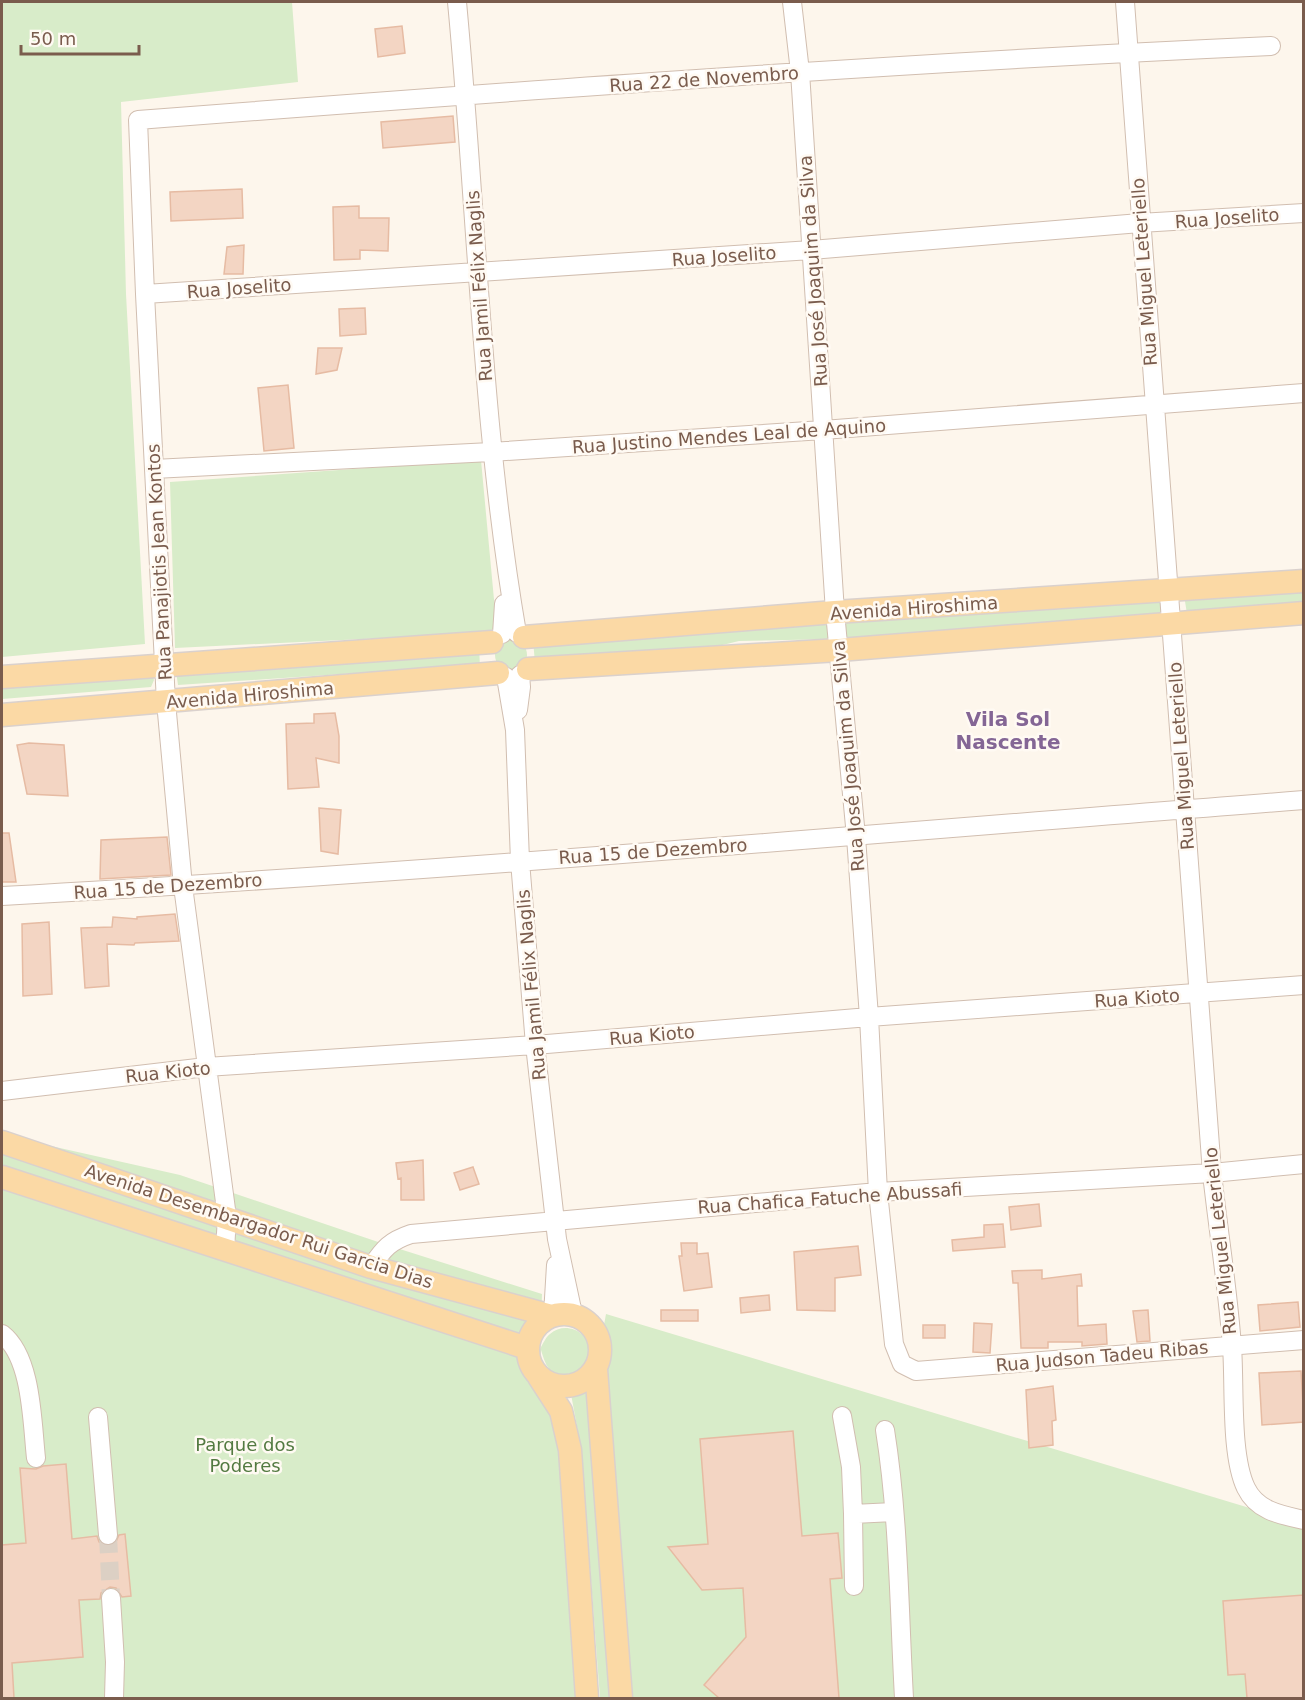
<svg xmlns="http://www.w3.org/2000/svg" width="1305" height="1700" font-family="'DejaVu Sans',sans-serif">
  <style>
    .green { fill: #d8ecc9 }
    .building { fill: #f3d5c3; stroke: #e6bba3; stroke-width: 1.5 }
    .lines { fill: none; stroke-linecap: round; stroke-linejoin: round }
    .minor-tunnel { stroke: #dcd0c4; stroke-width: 18; stroke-dasharray: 18 9; stroke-linecap: butt }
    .minor-casing { stroke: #d1beb0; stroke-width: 20 }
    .major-casing { stroke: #dad1cd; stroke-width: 25 }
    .minor { stroke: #fff; stroke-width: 18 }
    .major { stroke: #fbd9a5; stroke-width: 22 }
    .labels { text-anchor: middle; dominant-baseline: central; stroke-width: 5; stroke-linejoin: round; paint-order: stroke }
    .street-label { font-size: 18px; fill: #7a5c4d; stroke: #fffaf3 }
    .park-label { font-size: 18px; fill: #537a41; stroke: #fffaf3 }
    .neighbourhood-label { font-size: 20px; font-weight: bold; fill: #846695; stroke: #fffaf3 }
  </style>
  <rect width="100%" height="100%" fill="#fdf6ec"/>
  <!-- green -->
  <path class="green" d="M2,2H292L298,82L121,102L126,294L145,644L2,657Z
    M481,460L496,621L493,629L488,633L175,648L170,482Z
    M1303,585V604L1187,614L1184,595Z
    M1161,598L1163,614L835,639L739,641L702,650L535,663L533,640Z
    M495 655a16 16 0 1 1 32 0a16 16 0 1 1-32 0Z
    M479,647L480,667L386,671L178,685L176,671Z
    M151,673L154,680L151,687L2,699V684Z
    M2,1135L180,1175L387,1245L542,1294L540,1349C543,1344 545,1338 550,1334C565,1321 587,1331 590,1349C591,1354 589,1359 588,1363L618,1698H600L581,1448L568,1378C548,1372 547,1369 541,1350L539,1377L561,1411L587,1698H2Z
    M606,1314L1303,1524V1698H621L596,1369Z"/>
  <!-- building -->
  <path class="building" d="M402,26L405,53L378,57L375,29Z
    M453,116L455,142L383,148L381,122Z
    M242,189L243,218L171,221L170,192Z
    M359,206V218H389L388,251L360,250V259L334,260L333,207Z
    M244,245L243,274H224L227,247Z
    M365,308L366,334L340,336L339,309Z
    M318,348H342L337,370L316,374Z
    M288,385L294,448L264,451L258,388Z
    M335,713L339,736V763L316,758L319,787L288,789L286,724L314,723V714Z
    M29,743L64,745L68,796L27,794L17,745Z
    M319,808L341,810L338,854L321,851Z
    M2,833H9L16,882H2Z
    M167,837L171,875L100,879L101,840Z
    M175,914L179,941L135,943L134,945L107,944L109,986L85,988L81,928L112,927L113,917L137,919V917Z
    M49,922L52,994L23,996L22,924Z
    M423,1160L424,1200H401V1178L398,1179L396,1163Z
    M473,1167L479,1184L460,1190L454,1173Z
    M1039,1204L1041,1226L1011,1230L1009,1207Z
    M1003,1224L1005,1247L953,1251L952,1240L984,1237V1225Z
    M681,1243H697V1254L708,1253L712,1287L684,1291L679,1256H682Z
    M858,1246L861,1275L835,1278V1311L797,1310L794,1252Z
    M1042,1270V1279L1081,1274L1082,1286H1077L1078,1326L1106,1324L1107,1344L1082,1346V1342H1048V1348H1021L1018,1283H1013L1012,1271Z
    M769,1295L770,1310L741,1313L740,1298Z
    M1298,1302L1300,1327L1260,1331L1258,1305Z
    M661,1310H698V1321H661Z
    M1148,1310L1150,1341L1137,1342L1133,1311Z
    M974,1323L992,1324L990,1353L973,1352Z
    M923,1325H945V1338H923Z
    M1301,1371L1304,1422L1262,1425L1259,1373Z
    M1053,1386L1056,1420L1052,1421L1053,1445L1029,1448L1026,1390Z
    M793,1431L802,1536L838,1533L842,1578L830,1579L839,1698H719L704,1685L746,1637L743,1588L702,1590L668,1547L708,1544L700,1439Z
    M66,1464L72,1539L97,1536L99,1542L108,1546L115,1544L119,1535L125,1534L131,1596L122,1597L116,1588L110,1587L101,1593L100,1599L79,1600L83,1657L12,1663L14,1698H2V1545L26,1543L20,1468L36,1469L43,1466Z
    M1304,1595V1698H1247L1245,1674L1228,1675L1223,1601Z"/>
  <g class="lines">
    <!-- minor-tunnel -->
    <path class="minor-tunnel" d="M108,1535L111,1598"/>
    <!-- minor casing -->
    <g class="minor-casing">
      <path id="minor" d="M457,2C477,212 481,424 517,633
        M792,2L800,72L835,612L856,837L869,1017L878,1192L894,1344L902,1364L916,1371L1304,1340
        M1125,2L1212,1173C1218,1230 1228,1289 1232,1347C1235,1385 1230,1455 1246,1488C1257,1511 1281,1515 1304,1520
        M145,294L811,250L1140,223L1304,213
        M154,469L491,452L823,430L1304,393
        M502,634L504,604
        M506,677L515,730L520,861L535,1045L557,1239L573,1314
        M518,710L521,687L520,675
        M2,896C436,872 870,834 1304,800
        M2,1091L206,1067L535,1045L869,1017L1304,985
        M225,1250L227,1217L183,886L166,702L145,294L138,120C515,91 893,63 1271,46
        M371,1267C384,1248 390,1241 411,1234L878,1192L1212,1173L1304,1164
        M553,1315L556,1265
        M2,1334C32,1357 32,1422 36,1458
        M842,1416L851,1467L853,1514L894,1512
        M98,1417L108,1535
        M885,1430C899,1518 899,1609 904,1698
        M853,1514L854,1586
        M111,1598L115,1662L114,1698"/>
    </g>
    <!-- major casing -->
    <g class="major-casing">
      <path id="major" d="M524,637L835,612L1304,581
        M528,669L839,650L1304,613
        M2,677L492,642
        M2,715L498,673
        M2,1142L371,1267L552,1316
        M2,1177L527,1348
        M528 1350a36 36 0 1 1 72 0a36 36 0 1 1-72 0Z
        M596,1369L621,1698
        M539,1377L561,1411L570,1450L587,1698"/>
    </g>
    <!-- minor -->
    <use href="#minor" class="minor"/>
    <!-- major -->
    <use href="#major" class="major"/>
  </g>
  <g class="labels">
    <!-- street labels -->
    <g class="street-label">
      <text transform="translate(704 79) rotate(-4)">Rua 22 de Novembro</text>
      <text transform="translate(1227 218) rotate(-4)">Rua Joselito</text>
      <text transform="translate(724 256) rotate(-4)">Rua Joselito</text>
      <text transform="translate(813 271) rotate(-94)">Rua José Joaquim da Silva</text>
      <text transform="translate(1144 272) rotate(-94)">Rua Miguel Leteriello</text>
      <text transform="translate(479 286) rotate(-94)">Rua Jamil Félix Naglis</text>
      <text transform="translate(239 288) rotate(-4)">Rua Joselito</text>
      <text transform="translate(729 436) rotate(-4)">Rua Justino Mendes Leal de Aquino</text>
      <text transform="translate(159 562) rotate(-93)">Rua Panajiotis Jean Kontos</text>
      <text transform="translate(914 608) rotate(-4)">Avenida Hiroshima</text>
      <text transform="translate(250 695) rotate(-5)">Avenida Hiroshima</text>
      <text transform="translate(848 756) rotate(-95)">Rua José Joaquim da Silva</text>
      <text transform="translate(1181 756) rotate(-94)">Rua Miguel Leteriello</text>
      <text transform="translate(653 851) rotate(-4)">Rua 15 de Dezembro</text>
      <text transform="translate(168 886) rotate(-4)">Rua 15 de Dezembro</text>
      <text transform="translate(531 985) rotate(-95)">Rua Jamil Félix Naglis</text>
      <text transform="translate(1137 998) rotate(-4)">Rua Kioto</text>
      <text transform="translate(652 1035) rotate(-5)">Rua Kioto</text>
      <text transform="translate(168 1072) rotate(-6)">Rua Kioto</text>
      <text transform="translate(830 1198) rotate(-4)">Rua Chafica Fatuche Abussafi</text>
      <text transform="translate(259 1226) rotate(18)">Avenida Desembargador Rui Garcia Dias</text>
      <text transform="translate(1220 1241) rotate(-96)">Rua Miguel Leteriello</text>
      <text transform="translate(1102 1356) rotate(-5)">Rua Judson Tadeu Ribas</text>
    </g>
    <!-- park labels -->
    <g class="park-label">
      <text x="245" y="1444">Parque dos<tspan x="245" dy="21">Poderes</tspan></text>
    </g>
    <!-- neighbourhood labels -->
    <g class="neighbourhood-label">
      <text x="1008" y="719">Vila Sol<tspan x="1008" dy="23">Nascente</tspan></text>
    </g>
  </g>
  <!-- border -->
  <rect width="1305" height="1700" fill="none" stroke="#7a5c4d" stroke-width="6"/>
  <!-- scale -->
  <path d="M21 45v9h118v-9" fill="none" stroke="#7a5c4d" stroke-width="3"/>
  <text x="30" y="45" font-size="18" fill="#7a5c4d" stroke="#fffaf3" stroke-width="4.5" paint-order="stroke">50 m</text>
</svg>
